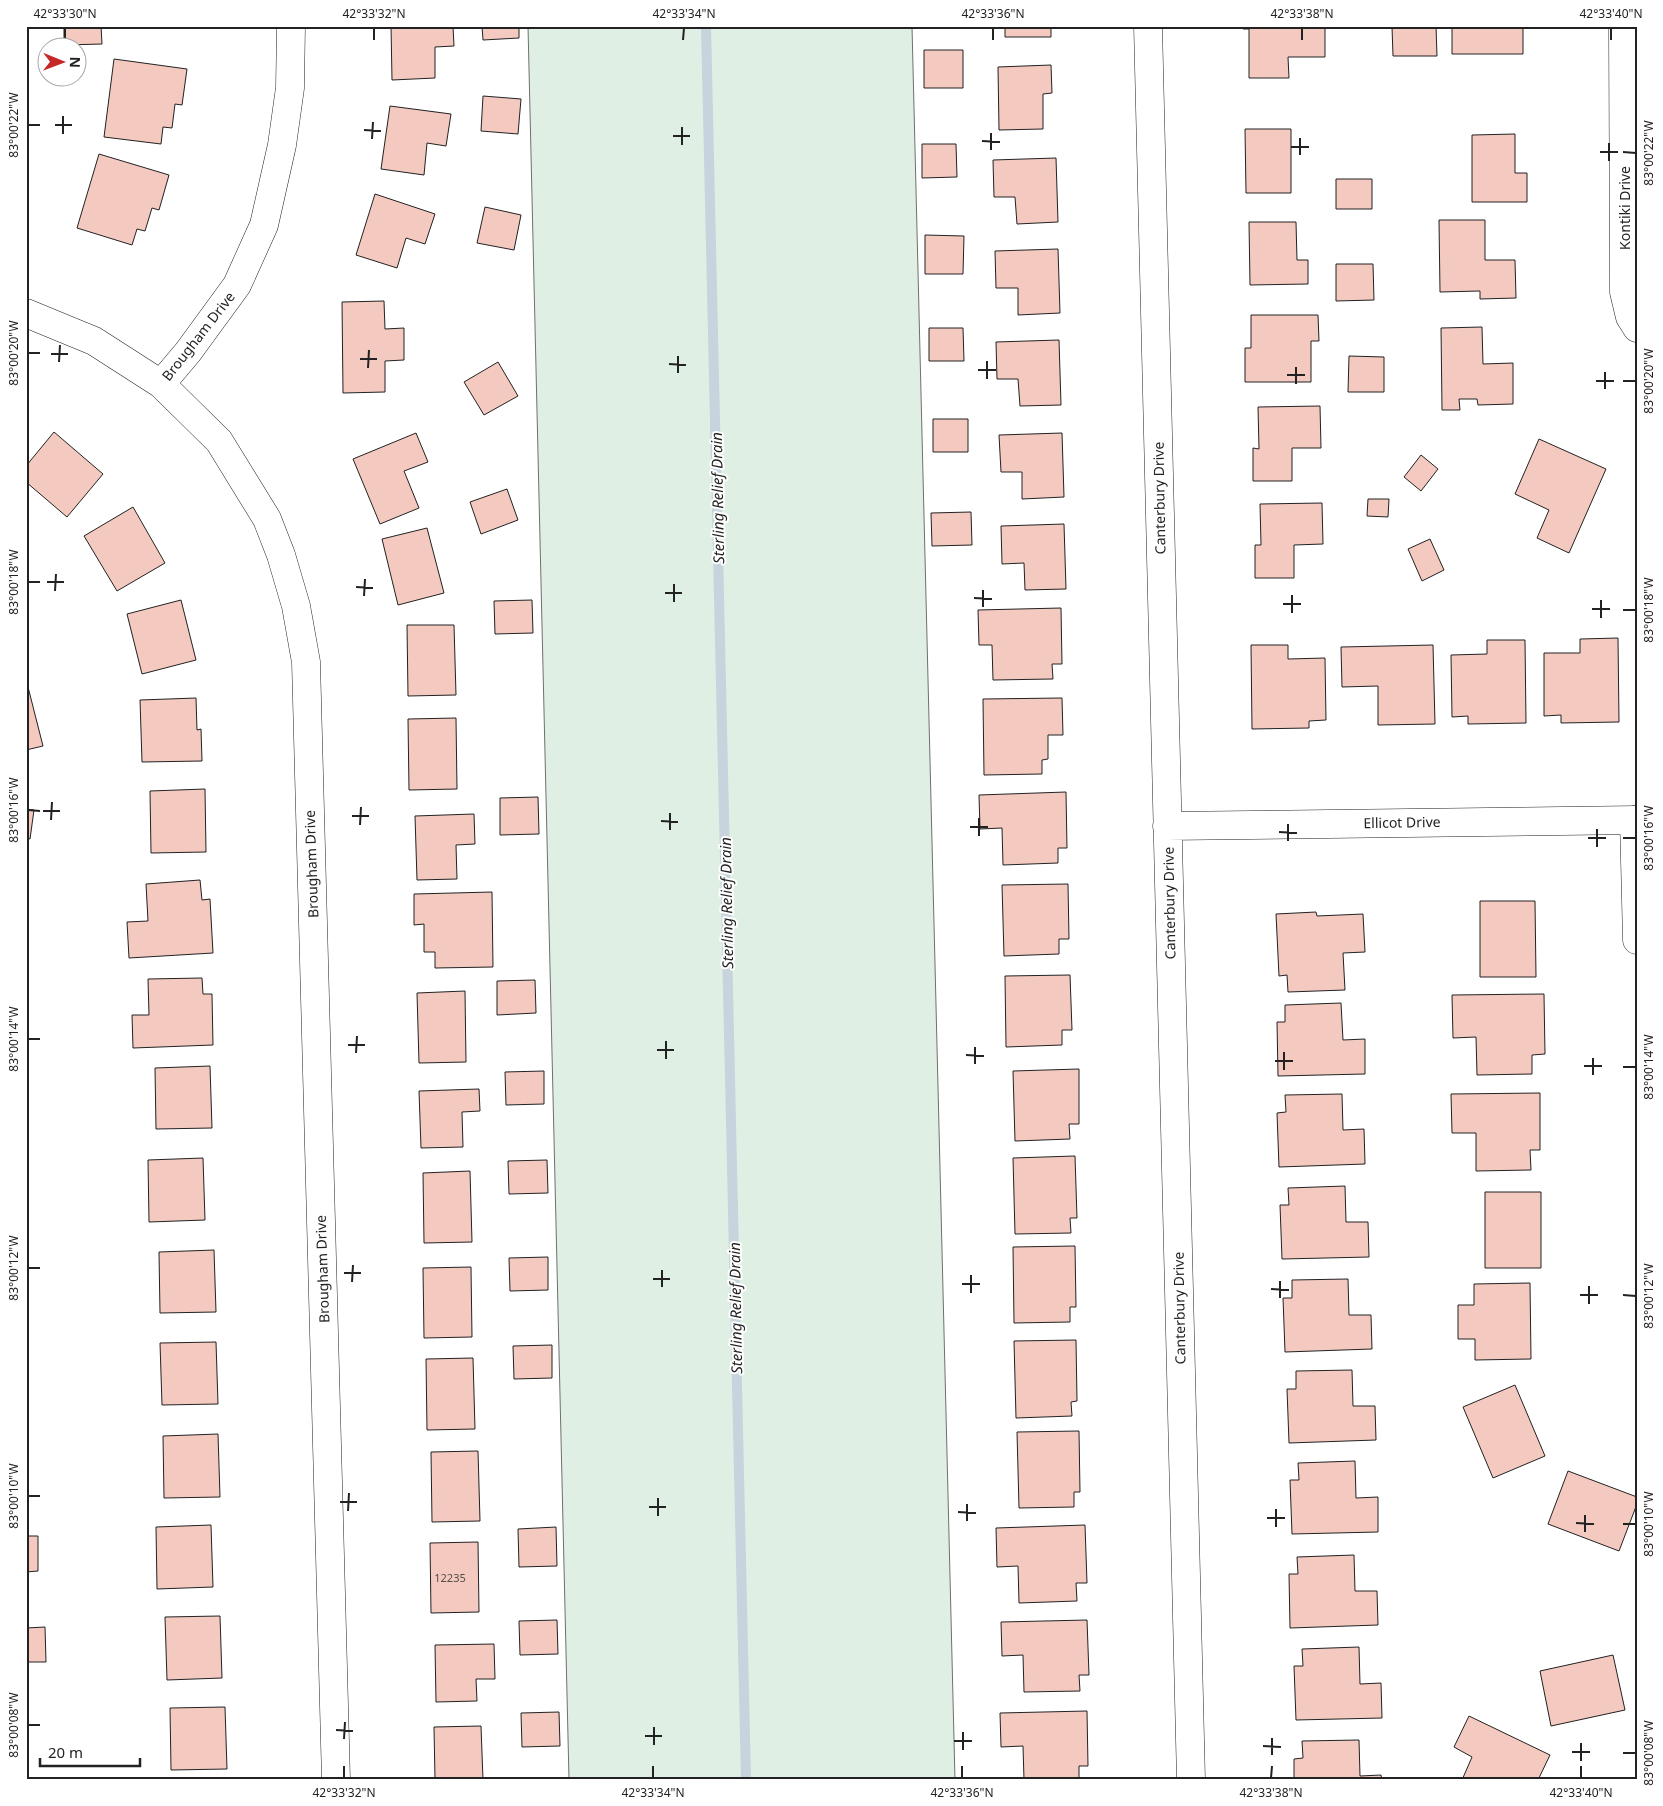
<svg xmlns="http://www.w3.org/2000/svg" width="1663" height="1806" font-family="'Noto Sans',sans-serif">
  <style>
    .green { fill: #e0efe3; stroke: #6f6f6f }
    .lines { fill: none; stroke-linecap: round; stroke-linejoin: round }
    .stream { stroke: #c7d3dd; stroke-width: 10 }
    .building { fill: #f3c9c0; stroke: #222 }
    .street-casing { stroke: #222; stroke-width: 29 }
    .street { stroke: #fff; stroke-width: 28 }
    .ticks { fill: none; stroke: #222; stroke-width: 2 }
    .labels { text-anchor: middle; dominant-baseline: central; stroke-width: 4; stroke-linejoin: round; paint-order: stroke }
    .number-label { font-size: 11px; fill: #564c4a }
    .street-label { font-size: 14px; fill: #222; stroke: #fff }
    .water-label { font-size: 15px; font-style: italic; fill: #222; stroke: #fff }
    .neatline { fill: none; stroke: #222; stroke-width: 2 }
    .ticks-label { font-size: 12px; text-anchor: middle; fill: #222 }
  </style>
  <rect width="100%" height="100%" fill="#fff"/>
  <!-- green -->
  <path class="green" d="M528,26H912L955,1780H569Z"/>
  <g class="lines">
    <!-- stream -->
    <path class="stream" d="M706,26L746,1780"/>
  </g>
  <!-- building -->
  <path class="building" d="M64,26H101L102,44L64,45Z
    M391,26H453L454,46L435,47V78L392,80Z
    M482,26H519V38L483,40Z
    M1005,26H1051V37H1005Z
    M1243,26H1325V57H1288L1289,78H1249V29H1243Z
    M1363,26H1436L1437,56H1393L1392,27Z
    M1452,26H1523V54H1452Z
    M924,50H963V88H924Z
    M114,59L187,69L182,105L175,104L172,128L163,127L161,144L104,137Z
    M1051,65L1052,93L1043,94V129L999,130L998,67Z
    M483,96L521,99L518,134L481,131Z
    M390,106L451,114L446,146L427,143L424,175L381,169Z
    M1245,129H1291V193H1246Z
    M1515,134V173H1527V202H1472V135Z
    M922,144H956L957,177L922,178Z
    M99,154L169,175L159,210L152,208L145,231L137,229L132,245L77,228Z
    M1056,158L1058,222L1017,224L1015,197H994L993,160Z
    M1336,179H1372V209H1336Z
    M375,194L435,214L425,244L406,238L397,268L356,255Z
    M485,207L521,215L514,250L477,243Z
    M1439,220H1485V260H1515L1516,298L1480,299V291L1440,292Z
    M1249,222H1296L1297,260H1308V284L1250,285Z
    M925,235L964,236L963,274H925Z
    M1058,249L1060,313L1018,315V288H996L995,251Z
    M1336,264H1373L1374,300L1336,301Z
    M384,301L385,329L404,328V360L385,361V392L343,393L342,302Z
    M1251,315H1318L1319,341H1311V382H1245V348H1251Z
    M1482,327L1483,364L1513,363V404L1478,405L1477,399H1459L1460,410H1442L1441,328Z
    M929,328H963L964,361H929Z
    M1059,340L1061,405L1020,406L1018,379H997L996,342Z
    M1349,356L1384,357V392H1348Z
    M498,362L518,396L484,415L464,382Z
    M1320,406L1321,448H1292V481H1253V448L1259,449L1258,407Z
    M933,419H968V452H933Z
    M54,432L103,474L67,517L26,482V466Z
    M416,433L428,462L404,471L419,508L380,524L353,459Z
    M1062,433L1064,497L1022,499V472H1001L999,435Z
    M1539,439L1606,469L1569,553L1537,538L1549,510L1515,494Z
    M1421,455L1438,469L1421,491L1404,477Z
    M507,489L518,520L481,534L470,502Z
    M1368,499H1389L1388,517L1367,516Z
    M1322,503L1323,544L1294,545V578H1255V545H1261L1260,504Z
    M133,507L165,563L117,591L84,536Z
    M971,512L972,545L932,546L931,513Z
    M1064,524L1066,589L1025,590L1024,563L1002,564L1001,526Z
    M427,528L444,593L398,605L382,539Z
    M1430,539L1444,570L1422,581L1408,549Z
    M181,600L196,660L142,674L127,614Z
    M532,600L533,633L495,634L494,601Z
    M1061,608L1062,664H1052L1053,679L993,680L992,645H979L978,610Z
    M407,625H454L456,695L408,696Z
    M1618,638L1619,722L1561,723V715L1544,716V653H1580V639Z
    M1487,640H1525L1526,723L1468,724V716L1452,717L1451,655L1487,654Z
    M1251,645H1288V659L1325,658L1326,720L1309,721V728L1252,729Z
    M1433,645L1435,724L1378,725V686L1342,687L1341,647Z
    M28,687L43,746L26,750V688Z
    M196,698L197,730L201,729L202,761L142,762L140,700Z
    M1062,698L1063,735H1048V759L1042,760V774L984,775L983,699Z
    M456,718L457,789L409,790L408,719Z
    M205,789L206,852L151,853L150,791Z
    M1066,792L1067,848H1058V863L1003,865L1002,828L980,829L979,795Z
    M538,797L539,834L500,835V798Z
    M26,809L34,810L30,839L26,838Z
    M474,814L475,844L456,845L457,879L417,880L415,816Z
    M200,880L202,900L210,899L213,953L129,958L127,922L148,921L146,884Z
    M1068,884L1069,939H1059V954L1004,956L1002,885Z
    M492,892L493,967L435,968V952H424V924L414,925V894Z
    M1480,901H1535L1536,977H1480Z
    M1316,912L1317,916L1363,914L1365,952L1343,953L1345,990L1288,992L1287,975L1279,976L1276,914Z
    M1070,975L1072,1030H1062V1045L1006,1047L1005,976Z
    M202,978L203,994H212L213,1045L133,1048L132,1015H149L148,979Z
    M535,980L536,1013L497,1015V981Z
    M465,991L466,1062L419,1063L417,993Z
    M1544,994L1545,1054L1532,1055V1074L1477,1075L1476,1037L1453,1038L1452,995Z
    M1341,1003L1343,1040L1365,1039V1074L1278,1076L1277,1022H1285V1005Z
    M210,1066L212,1128L156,1129L155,1068Z
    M1079,1069V1124H1069L1070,1139L1015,1141L1013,1071Z
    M544,1071V1104L506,1105L505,1072Z
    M479,1089L480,1111L462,1112L463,1147L421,1148L419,1091Z
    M1540,1093V1150H1530L1531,1170L1476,1171V1133H1452L1451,1094Z
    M1342,1094L1343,1130L1364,1129L1365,1164L1279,1167L1277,1113L1286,1112L1285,1095Z
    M1075,1156L1077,1218H1070L1071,1233L1015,1234L1013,1158Z
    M203,1158L205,1220L149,1222L148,1160Z
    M547,1160L548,1193L509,1194L508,1161Z
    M470,1171L472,1242L424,1243L423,1173Z
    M1345,1186L1346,1222H1368L1369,1257L1282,1259L1280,1205H1289L1288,1188Z
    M1485,1192H1541V1268H1485Z
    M1075,1246L1076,1307H1070V1322L1014,1323L1013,1247Z
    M214,1250L216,1312L160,1313L159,1252Z
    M548,1257V1290L510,1291L509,1258Z
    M471,1267L472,1337L424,1338L423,1268Z
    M1348,1279L1349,1315H1371L1372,1349L1285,1352L1283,1298H1292V1280Z
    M1530,1283L1531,1359L1475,1360V1339H1458V1305H1474V1284Z
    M1076,1340L1077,1401L1071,1402L1072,1416L1016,1418L1014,1341Z
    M216,1342L218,1404L162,1405L160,1343Z
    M552,1345V1378L514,1379L513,1346Z
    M473,1358L475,1429L427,1430L426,1359Z
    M1352,1370L1353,1406H1375L1376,1440L1289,1443L1287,1389H1296V1371Z
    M1515,1385L1545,1456L1493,1478L1463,1407Z
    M1079,1431L1080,1492H1074V1507L1019,1508L1017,1432Z
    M218,1434L220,1497L164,1498L163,1436Z
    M478,1451L480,1521L432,1522L431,1452Z
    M1355,1461L1356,1498L1378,1497V1532L1292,1534L1290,1480H1299L1298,1463Z
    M1568,1471L1637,1497V1504L1619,1551L1548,1524Z
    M211,1525L213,1587L157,1589L156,1527Z
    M1085,1525L1087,1583H1076L1077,1601L1019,1603L1018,1566L997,1567L996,1528Z
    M556,1527L557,1566L519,1567L518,1529Z
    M26,1536H38V1571L26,1572Z
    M478,1542L479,1612L431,1613L430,1543Z
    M1354,1555L1355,1591H1377L1378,1625L1290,1628L1289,1574H1298L1297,1557Z
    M220,1616L222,1678L167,1680L165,1617Z
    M557,1620L558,1654L520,1655L519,1621Z
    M1087,1620L1089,1675H1079L1080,1691L1024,1692L1023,1655L1002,1656L1001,1622Z
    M45,1627L46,1662H28V1698H26V1628Z
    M494,1644L495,1679H476L477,1701L436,1702L435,1645Z
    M1359,1647L1360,1684L1381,1683L1382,1718L1296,1720L1294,1666H1303L1302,1649Z
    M1613,1655L1625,1710L1551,1726L1540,1671Z
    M225,1707L227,1769L171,1770L170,1708Z
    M1087,1711L1088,1766H1079V1780H1024L1023,1746L1001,1747L1000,1713Z
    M559,1712L560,1746L522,1747L521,1713Z
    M1469,1716L1550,1755L1538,1780H1462L1472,1757L1454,1747Z
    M481,1726L483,1780H435L434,1727Z
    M1359,1740L1360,1776L1381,1775L1382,1780H1294V1759L1303,1758L1302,1741Z"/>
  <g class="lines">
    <!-- street casing -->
    <g class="street-casing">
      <path id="street" d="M1148,26L1191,1780
        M1623,26L1624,292L1630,317L1637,328
        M26,313L94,341L161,384L219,441L267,519L281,555L296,606L306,662L336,1780
        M161,384L188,352L237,285L264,225L282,145L290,88L291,26
        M1634,820L1637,940
        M1167,826L1637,820"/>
    </g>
    <!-- street -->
    <use href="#street" class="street"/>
  </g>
  <!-- ticks -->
  <path class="ticks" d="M65,40V28M374,40V28M683,40L684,28M993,40V28M1302,40V28M1611,40V28M28,125H40M55,125H72M364,130L381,131M63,134V116M673,136H690M372,139L373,122M982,141L1000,142M682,145V127M1291,147H1309M991,150V133M1600,152H1618M1623,152L1636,153M1300,155V138M1609,161V143M28,353H40M51,354H68M360,359H377M59,362L60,345M669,364L686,365M368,368L369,350M978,370H996M678,373V356M1287,375H1305M987,379V361M1596,381H1614M1623,381H1636M1296,384V367M1605,389V372M28,582H40M47,582H64M356,587L373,588M55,591L56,574M665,593H682M364,596L365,579M974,598L992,599M674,602V584M1283,604H1301M983,607V590M1592,609H1610M1623,610H1636M1292,613V595M1601,618V600M28,810L40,811M43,811H60M352,816H369M51,820L52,802M661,821L678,822M360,825L361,807M970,827H988M670,830V813M1279,832L1297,833M979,836V818M1588,838H1606M1623,838H1636M1288,841V824M1597,847V829M28,1039H40M348,1045H365M657,1050H674M356,1053L357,1036M966,1055L984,1056M666,1059V1041M1275,1061H1293M975,1064V1047M1584,1066H1602M1623,1067H1636M1284,1070V1052M1593,1075V1058M28,1268H40M344,1273H361M653,1279H670M352,1282L353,1265M962,1284H980M662,1287V1270M1271,1289L1289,1290M971,1293V1275M1580,1295H1598M1623,1295L1636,1296M1280,1298V1281M1589,1304V1286M28,1496H40M340,1502H357M649,1507H666M348,1511L349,1493M958,1512L976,1513M658,1516V1498M1267,1518H1285M967,1521V1504M1576,1523L1594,1524M1623,1524H1636M1276,1527V1509M1585,1532V1515M28,1725H40M336,1730L353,1731M645,1736H662M344,1739L345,1722M954,1741H972M654,1745V1727M1263,1746L1281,1747M963,1750V1732M1572,1752H1590M1623,1753H1636M1272,1755V1738M1581,1761V1743M344,1778V1766M653,1778V1766M962,1778V1766M1271,1778L1272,1766M1581,1778V1766"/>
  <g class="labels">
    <!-- number labels -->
    <g class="number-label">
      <text x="450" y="1577">12235</text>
    </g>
    <!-- street labels -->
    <g class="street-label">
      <text transform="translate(1624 208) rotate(-90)">Kontiki Drive</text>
      <text transform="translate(198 336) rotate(-52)">Brougham Drive</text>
      <text transform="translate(1159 498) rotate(-91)">Canterbury Drive</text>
      <text transform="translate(1402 822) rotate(-1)">Ellicot Drive</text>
      <text transform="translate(311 864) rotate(-92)">Brougham Drive</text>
      <text transform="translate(1169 903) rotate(-91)">Canterbury Drive</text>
      <text transform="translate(322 1269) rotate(-92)">Brougham Drive</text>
      <text transform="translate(1179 1308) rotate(-91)">Canterbury Drive</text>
    </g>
    <!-- water labels -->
    <g class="water-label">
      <text transform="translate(717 498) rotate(-91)">Sterling Relief Drain</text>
      <text transform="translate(726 903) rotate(-91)">Sterling Relief Drain</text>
      <text transform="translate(735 1308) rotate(-91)">Sterling Relief Drain</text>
    </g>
  </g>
  <!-- border -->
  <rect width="1663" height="1806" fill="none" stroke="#ffffff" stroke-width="55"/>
  <!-- north arrow -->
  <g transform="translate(62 62) rotate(91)"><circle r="24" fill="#ffffff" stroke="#a7a7a7"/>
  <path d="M0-4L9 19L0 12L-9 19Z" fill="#c62828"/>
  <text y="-8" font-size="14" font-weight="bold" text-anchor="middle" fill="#222222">N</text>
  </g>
  <!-- scale -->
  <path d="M40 1758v8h100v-8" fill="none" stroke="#222222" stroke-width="2.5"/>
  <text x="48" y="1758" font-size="15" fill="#222222" stroke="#ffffff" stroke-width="4" paint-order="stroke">20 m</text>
  <rect x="28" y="28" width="1608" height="1750" class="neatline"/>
  <g class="ticks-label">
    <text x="65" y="18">42°33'30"N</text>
    <text x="374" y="18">42°33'32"N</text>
    <text x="684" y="18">42°33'34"N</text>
    <text x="993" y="18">42°33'36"N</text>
    <text x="1302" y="18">42°33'38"N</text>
    <text x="1611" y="18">42°33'40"N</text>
    <text transform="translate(14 125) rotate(-90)" y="4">83°00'22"W</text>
    <text transform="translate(1649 153) rotate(-90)" y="4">83°00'22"W</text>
    <text transform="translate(14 353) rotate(-90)" y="4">83°00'20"W</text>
    <text transform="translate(1649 381) rotate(-90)" y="4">83°00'20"W</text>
    <text transform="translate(14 582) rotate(-90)" y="4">83°00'18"W</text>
    <text transform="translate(1649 610) rotate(-90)" y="4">83°00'18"W</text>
    <text transform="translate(14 810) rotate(-90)" y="4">83°00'16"W</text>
    <text transform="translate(1649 838) rotate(-90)" y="4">83°00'16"W</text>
    <text transform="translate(14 1039) rotate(-90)" y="4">83°00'14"W</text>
    <text transform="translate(1649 1067) rotate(-90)" y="4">83°00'14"W</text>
    <text transform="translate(14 1268) rotate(-90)" y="4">83°00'12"W</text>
    <text transform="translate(1649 1296) rotate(-90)" y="4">83°00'12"W</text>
    <text transform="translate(14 1496) rotate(-90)" y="4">83°00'10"W</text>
    <text transform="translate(1649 1524) rotate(-90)" y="4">83°00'10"W</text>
    <text transform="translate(14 1725) rotate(-90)" y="4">83°00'08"W</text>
    <text transform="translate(1649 1753) rotate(-90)" y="4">83°00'08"W</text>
    <text x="344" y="1797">42°33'32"N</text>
    <text x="653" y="1797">42°33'34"N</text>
    <text x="962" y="1797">42°33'36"N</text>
    <text x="1271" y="1797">42°33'38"N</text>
    <text x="1581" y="1797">42°33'40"N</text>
  </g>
</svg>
